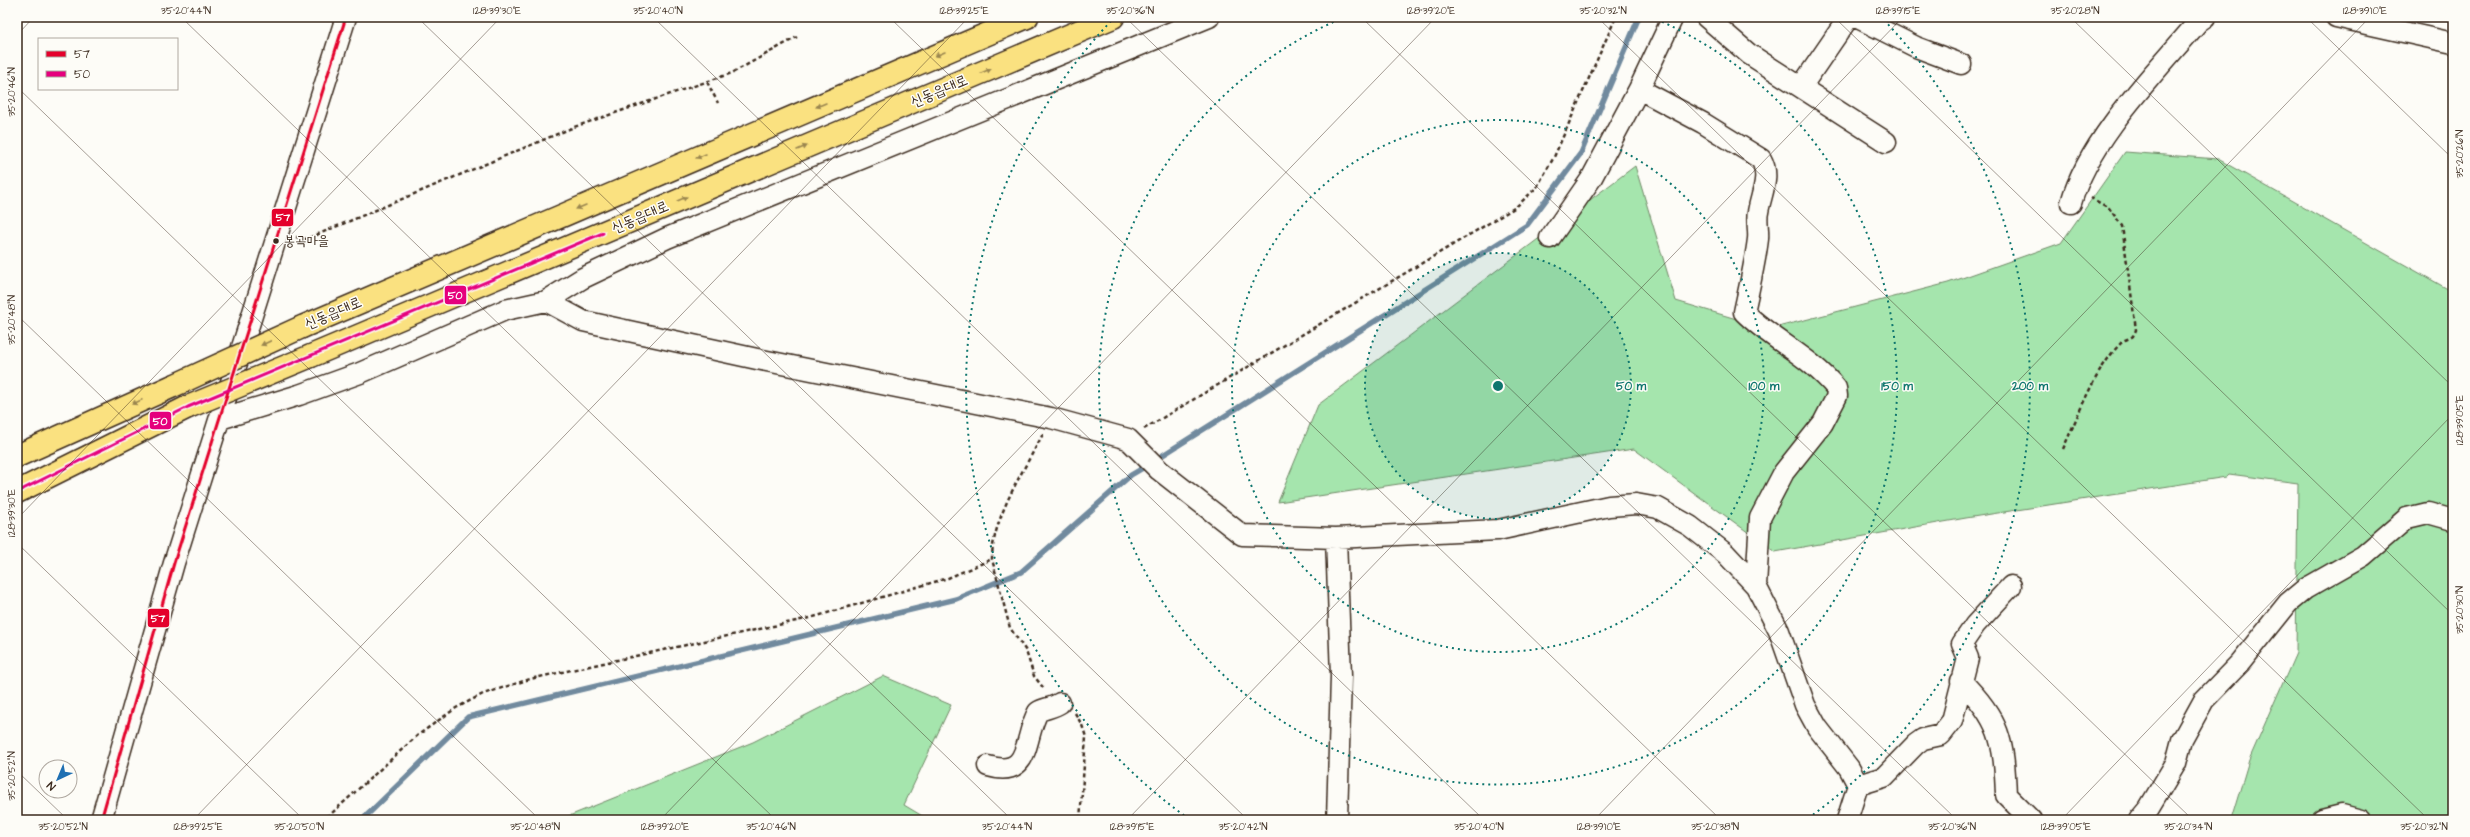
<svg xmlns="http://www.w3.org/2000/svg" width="2470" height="837" font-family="'Architects Daughter','Poor Story',sans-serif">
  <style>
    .green { fill: #a5e5ad; stroke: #708866 }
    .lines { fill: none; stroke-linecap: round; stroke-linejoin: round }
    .stream { stroke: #718a9e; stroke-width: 5.5 }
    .minor-casing { stroke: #3b2a1e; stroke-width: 23 }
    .major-casing { stroke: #3b2a1e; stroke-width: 25 }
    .path { stroke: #3b2a1e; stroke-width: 2.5; stroke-dasharray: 4 3; stroke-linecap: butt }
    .minor { stroke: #fdfcf7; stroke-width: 20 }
    .major { stroke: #fae180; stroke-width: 22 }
    .major-bridge-casing { stroke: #3b2a1e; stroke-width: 25; stroke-linecap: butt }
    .major-bridge { stroke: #fae180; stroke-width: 22 }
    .bus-1-casing { stroke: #fdfcf7; stroke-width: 6 }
    .bus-2-casing { stroke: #fdfcf7; stroke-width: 6 }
    .bus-1 { stroke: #e4002b; stroke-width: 3 }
    .bus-2 { stroke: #e5007d; stroke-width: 3 }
    .oneway { fill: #9a864f }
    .ticks { fill: none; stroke: #3b2a1e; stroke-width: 1; stroke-opacity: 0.45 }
    .ring { fill: none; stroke: #0f766e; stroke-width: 2; stroke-dasharray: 2 4 }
    .bus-dot { fill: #3b2a1e; stroke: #fdfcf7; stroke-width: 1.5 }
    .labels { text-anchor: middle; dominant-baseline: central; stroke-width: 3; stroke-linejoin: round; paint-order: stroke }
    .bus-label { font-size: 14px; fill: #3b2a1e; stroke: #fdfcf7; text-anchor: start }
    .street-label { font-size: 15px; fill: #3b2a1e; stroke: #fdfcf7 }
    .centre { fill: #0f766e; stroke: #fdfcf7; stroke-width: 2 }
    .ring-label { font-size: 12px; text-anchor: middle; font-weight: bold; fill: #0f766e; stroke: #fdfcf7; stroke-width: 3; stroke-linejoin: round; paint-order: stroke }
    .line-badge { stroke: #fdfcf7; stroke-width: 1.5 }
    .badge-label { font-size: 11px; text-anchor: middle; font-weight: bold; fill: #fff }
    .neatline { fill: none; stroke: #3b2a1e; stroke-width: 1.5 }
    .ticks-label { font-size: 10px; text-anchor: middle; fill: #3b2a1e }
  </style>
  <rect width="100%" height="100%" fill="#fdfcf7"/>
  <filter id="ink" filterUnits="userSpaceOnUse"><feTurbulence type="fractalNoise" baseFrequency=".025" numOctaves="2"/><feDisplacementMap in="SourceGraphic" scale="8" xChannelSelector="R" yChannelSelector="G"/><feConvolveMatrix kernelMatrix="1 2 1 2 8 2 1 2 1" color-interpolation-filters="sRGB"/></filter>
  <g filter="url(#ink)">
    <!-- green -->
    <path class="green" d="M2125,152L2218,159L2453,292V820H2231L2249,760L2296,653L2298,483L2229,474L2226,477L1966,518L1775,552L1634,449L1278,502L1318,405L1635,166L1676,301L1770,329L1948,283L2061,243Z
      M883,676L951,705L904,805L929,820H559L753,742Z"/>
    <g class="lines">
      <!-- stream -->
      <path class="stream" d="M1155,460L1527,225L1581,153L1639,17
        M362,820L468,717L956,599L1021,572L1131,475L1148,465"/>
      <!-- minor casing -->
      <g class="minor-casing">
        <path id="minor" d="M1209,17L667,238L583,278L546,301L583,321L757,359L1051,418L1128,439L1159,470L1242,535L1336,538L1498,530L1609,506L1636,504L1658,508L1690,526L1726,554L1756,586L1760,518L1784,472L1823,423L1837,396L1836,388C1811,357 1772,340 1744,312C1749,288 1755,264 1758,239C1759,230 1756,220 1758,212C1761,194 1771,176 1761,159L1703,123L1639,89
          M1706,17L1749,54L1886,142
          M1856,17L1916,47L1961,64
          M2336,17L2453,43
          M1801,87L1849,17
          M2071,203C2089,139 2155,73 2198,22L2205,17
          M1550,238L1591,179L1639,89L1673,17
          M220,419L299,395L360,373L505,310L546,301
          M1336,538L1341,676L1337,820
          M1756,586L1779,631L1805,705L1817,727L1849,768L1858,785L1847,820
          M1961,681C2000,719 2004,741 2006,795L2031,820
          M988,766C1032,779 1023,738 1038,712C1044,708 1053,708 1060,703
          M1858,785L1884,777L1916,744L1923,739L1941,735L1952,721L1968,658L1962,644L1975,625L2011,586
          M101,820L174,563L346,17
          M2139,820L2149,808L2176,763L2182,740L2204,700L2240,663L2288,603L2305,589L2363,556L2407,518L2428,513L2453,520
          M2322,820L2342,815L2361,820"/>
      </g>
      <!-- major casing -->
      <g class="major-casing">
        <path id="major" d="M302,327L1027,17
          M311,356L1113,17
          M17,456L173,386
          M17,492L188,407"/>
      </g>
      <!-- path -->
      <path class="path" d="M707,82L718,103
        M296,237L306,239L321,233L574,127L732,73L797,37
        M1144,429L1516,207L1537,187L1554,157L1616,17
        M1043,434C1024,470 992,518 992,559L1010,628L1026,651L1034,676L1045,690
        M2063,449C2079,414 2094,370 2122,342C2125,339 2130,339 2133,336L2136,330L2122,226L2109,208L2091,198
        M1075,713L1082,725L1086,737L1080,820
        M320,820L332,813L418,735L456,708L483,694L530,679L810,618L948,578L992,559"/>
      <!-- minor -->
      <use href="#minor" class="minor"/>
      <!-- major -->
      <use href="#major" class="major"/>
      <!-- major-bridge casing -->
      <g class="major-bridge-casing">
        <path id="major-bridge" d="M173,386L302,327
          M188,407L311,356"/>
      </g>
      <!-- major-bridge -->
      <use href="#major-bridge" class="major-bridge"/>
      <!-- bus-1 casing -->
      <g class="bus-1-casing">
        <path id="bus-1" d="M101,820L174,563L346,17"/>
      </g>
      <!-- bus-2 casing -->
      <g class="bus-2-casing">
        <path id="bus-2" d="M17,492L188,407L603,233"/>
      </g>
      <!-- bus-1 -->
      <use href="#bus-1" class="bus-1"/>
      <!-- bus-2 -->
      <use href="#bus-2" class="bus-2"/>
    </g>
    <!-- one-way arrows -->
    <defs><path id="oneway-solid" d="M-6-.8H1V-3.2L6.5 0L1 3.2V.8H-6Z"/></defs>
    <g class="oneway">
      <use href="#oneway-solid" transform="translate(940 54) rotate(157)"/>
      <use href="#oneway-solid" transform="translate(986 71) rotate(-23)"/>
      <use href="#oneway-solid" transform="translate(821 105) rotate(157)"/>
      <use href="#oneway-solid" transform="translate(802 148) rotate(-23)"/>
      <use href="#oneway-solid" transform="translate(701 156) rotate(157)"/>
      <use href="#oneway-solid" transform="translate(682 199) rotate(-23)"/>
      <use href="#oneway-solid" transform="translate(581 207) rotate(157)"/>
      <use href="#oneway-solid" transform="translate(266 343) rotate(155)"/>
      <use href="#oneway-solid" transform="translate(137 402) rotate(156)"/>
    </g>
  </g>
  <!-- ticks -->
  <path class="ticks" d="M181,17L1012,820M417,17L1248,820M653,17L1484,820M889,17L1721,820M1125,17L1957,820M1361,17L2193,820M1597,17L2429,820M1834,17L2453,615M2070,17L2453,387M2306,17L2453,159M17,35L34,17M17,87L776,820M17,315L540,820M17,519L501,17M17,543L304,820M17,771L68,820M193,820L969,17M660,820L1436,17M1127,820L1903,17M1594,820L2370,17M2061,820L2453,414"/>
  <!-- distance rings -->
  <circle cx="1498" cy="386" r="133" fill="#0f766e" fill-opacity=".12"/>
  <g class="ring">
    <circle cx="1498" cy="386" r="133"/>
    <circle cx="1498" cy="386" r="266"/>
    <path d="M1651 17A399 399 0 1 1 1345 17"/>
    <path d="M1189 819A532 532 0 0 1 1112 20M1884 20A532 532 0 0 1 1807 819"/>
  </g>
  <!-- markers -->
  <circle class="bus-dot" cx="276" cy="241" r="3.5"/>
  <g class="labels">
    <!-- bus labels -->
    <g class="bus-label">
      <text x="284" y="241">봉곡마을</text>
    </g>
    <!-- street labels -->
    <g class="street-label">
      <text transform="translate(939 91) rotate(-23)">신동읍대로</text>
      <text transform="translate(640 217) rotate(-23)">신동읍대로</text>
      <text transform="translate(333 313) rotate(-23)">신동읍대로</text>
    </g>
  </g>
  <circle cx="1498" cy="386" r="6" class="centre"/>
  <g class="ring-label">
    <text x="1631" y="390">50 m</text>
    <text x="1764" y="390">100 m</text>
    <text x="1897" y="390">150 m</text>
    <text x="2030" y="390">200 m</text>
  </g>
  <g class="line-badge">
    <rect x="271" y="208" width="23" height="19" rx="4" fill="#e4002b"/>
    <rect x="444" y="285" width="23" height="20" rx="4" fill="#e5007d"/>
    <rect x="149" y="411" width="23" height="19" rx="4" fill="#e5007d"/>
    <rect x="147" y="608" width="23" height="20" rx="4" fill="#e4002b"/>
  </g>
  <g class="badge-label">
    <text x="283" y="221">57</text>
    <text x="455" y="299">50</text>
    <text x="160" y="425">50</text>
    <text x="158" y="622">57</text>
  </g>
  <!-- margin -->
  <rect width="2470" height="837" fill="none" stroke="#fdfcf7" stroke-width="44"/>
  <!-- legend -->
  <rect x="38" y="38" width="140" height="52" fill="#fdfcf7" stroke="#afa8a0"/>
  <rect x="46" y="51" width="20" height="6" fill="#e4002b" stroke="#afa8a0"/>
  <text x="74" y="58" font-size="12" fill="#3b2a1e">57</text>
  <rect x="46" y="71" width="20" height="6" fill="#e5007d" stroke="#afa8a0"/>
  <text x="74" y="78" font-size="12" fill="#3b2a1e">50</text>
  <!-- north arrow -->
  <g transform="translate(58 779) rotate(224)"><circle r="19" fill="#fdfcf7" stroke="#afa8a0"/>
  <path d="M0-3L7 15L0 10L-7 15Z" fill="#1f6fb2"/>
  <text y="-6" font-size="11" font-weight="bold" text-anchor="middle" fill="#3b2a1e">N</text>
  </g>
  <rect x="22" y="22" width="2426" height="793" class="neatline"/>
  <g class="ticks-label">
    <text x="186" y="14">35°20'44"N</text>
    <text x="497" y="14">128°39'30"E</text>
    <text x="658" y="14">35°20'40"N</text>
    <text x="964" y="14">128°39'25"E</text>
    <text x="1130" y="14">35°20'36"N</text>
    <text x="1431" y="14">128°39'20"E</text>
    <text x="1603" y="14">35°20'32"N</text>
    <text x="1898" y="14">128°39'15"E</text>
    <text x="2075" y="14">35°20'28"N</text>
    <text x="2365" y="14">128°39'10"E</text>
    <text transform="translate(11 92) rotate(-90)" y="4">35°20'46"N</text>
    <text transform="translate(2459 154) rotate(-90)" y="4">35°20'26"N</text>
    <text transform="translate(11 320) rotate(-90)" y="4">35°20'48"N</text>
    <text transform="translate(2459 420) rotate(-90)" y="4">128°39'05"E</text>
    <text transform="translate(11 513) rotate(-90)" y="4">128°39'30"E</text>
    <text transform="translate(2459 610) rotate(-90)" y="4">35°20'30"N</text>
    <text transform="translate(11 776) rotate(-90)" y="4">35°20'52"N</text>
    <text x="63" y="830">35°20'52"N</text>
    <text x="198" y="830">128°39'25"E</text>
    <text x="299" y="830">35°20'50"N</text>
    <text x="535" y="830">35°20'48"N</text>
    <text x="665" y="830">128°39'20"E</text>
    <text x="771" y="830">35°20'46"N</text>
    <text x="1007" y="830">35°20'44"N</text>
    <text x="1132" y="830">128°39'15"E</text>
    <text x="1243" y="830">35°20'42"N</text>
    <text x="1479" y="830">35°20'40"N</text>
    <text x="1599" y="830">128°39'10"E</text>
    <text x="1715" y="830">35°20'38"N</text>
    <text x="1952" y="830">35°20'36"N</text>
    <text x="2066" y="830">128°39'05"E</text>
    <text x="2188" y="830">35°20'34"N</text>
    <text x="2424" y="830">35°20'32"N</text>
  </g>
</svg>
